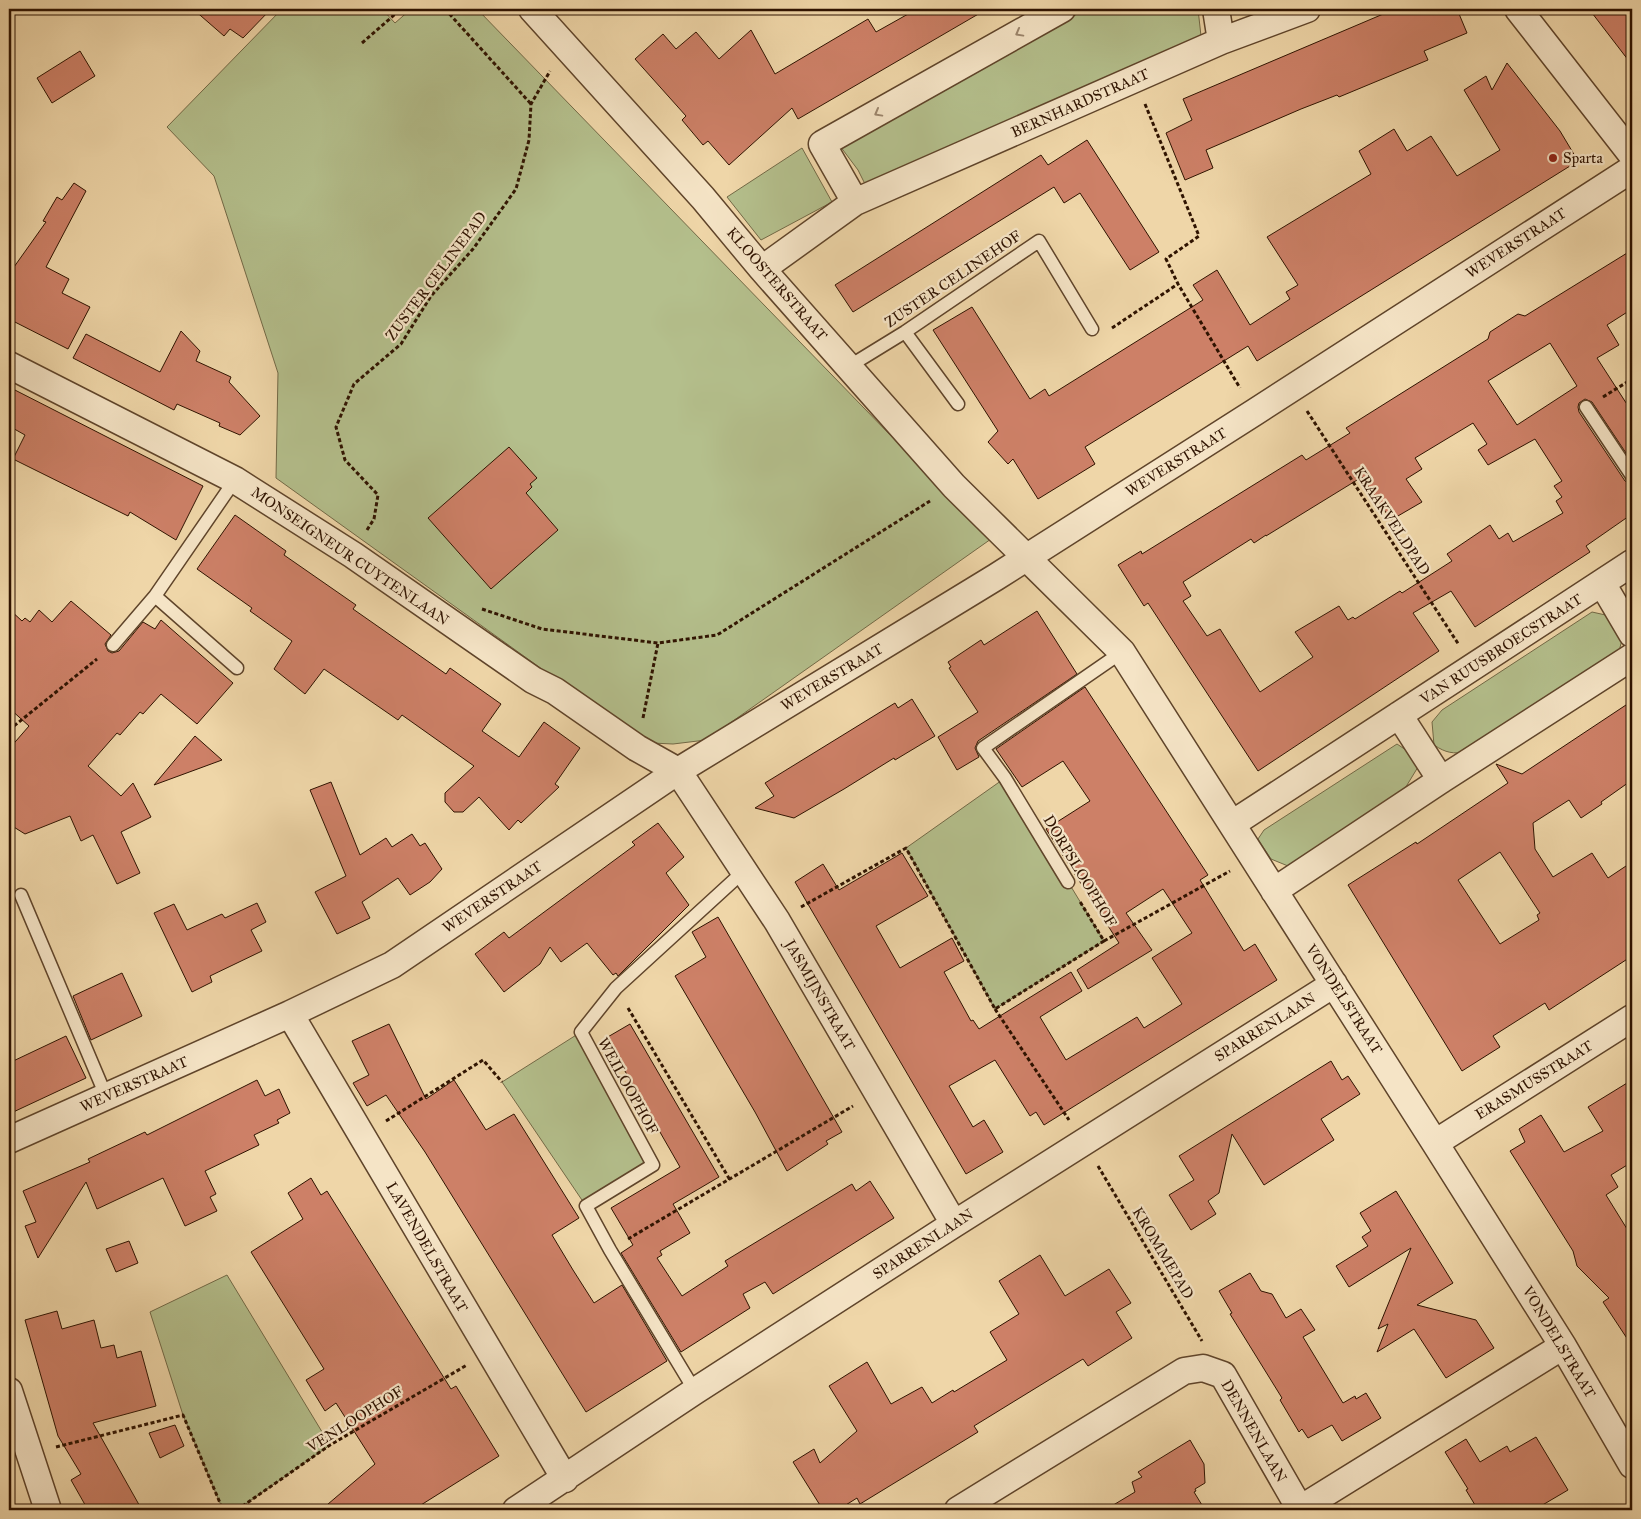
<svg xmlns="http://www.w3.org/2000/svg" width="1641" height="1519" font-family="'IM FELL Great Primer',serif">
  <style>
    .green { fill: #b4bf8c; stroke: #726946 }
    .building { fill: #cd8067; stroke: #2f1300; fill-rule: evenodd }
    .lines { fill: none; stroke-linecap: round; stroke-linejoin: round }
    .service-casing { stroke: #5f442a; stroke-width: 15 }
    .minor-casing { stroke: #5f442a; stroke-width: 29 }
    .path { stroke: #2f1300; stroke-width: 3; stroke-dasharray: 4 2.5; stroke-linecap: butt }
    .service { stroke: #f5e4c6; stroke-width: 12 }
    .minor { stroke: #f5e4c6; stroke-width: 26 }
    .oneway { stroke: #9c866d }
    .poi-dot { fill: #8f2418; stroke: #f5e4c6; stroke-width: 2 }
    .labels { text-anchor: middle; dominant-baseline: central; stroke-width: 4.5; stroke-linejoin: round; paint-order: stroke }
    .street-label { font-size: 15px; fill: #2f1300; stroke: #f5e4c6 }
    .poi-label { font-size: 15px; fill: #2f1300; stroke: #f5e4c6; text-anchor: start }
  </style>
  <rect width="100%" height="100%" fill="#efd6a8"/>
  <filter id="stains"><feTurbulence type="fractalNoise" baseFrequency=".004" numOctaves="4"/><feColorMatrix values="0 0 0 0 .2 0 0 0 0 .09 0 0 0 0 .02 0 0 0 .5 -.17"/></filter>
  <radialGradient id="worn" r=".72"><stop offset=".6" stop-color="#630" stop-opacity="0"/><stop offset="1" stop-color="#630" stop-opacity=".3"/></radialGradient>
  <!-- green -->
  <path class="green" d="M282,9H382L395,23L411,9H477L991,539L706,740L673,744L652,743L546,672L276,478L278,373L214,176L167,127Z
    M1086,9H1198L1201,36L865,184L858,170L840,146Z
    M802,148L832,202L761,240L727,197Z
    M1592,612L1610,616L1622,640L1619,651L1467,752C1453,754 1446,753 1434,745L1432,722L1442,710Z
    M1397,744L1409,752L1418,767L1404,790L1288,866L1271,859L1258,839L1264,830Z
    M1005,778L1104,941L995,1009L906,848Z
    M581,1032L653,1165L586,1206L502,1082Z
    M227,1275L330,1445L237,1510H223L183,1415L150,1312Z"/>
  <!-- building -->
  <path class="building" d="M193,9H271L243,38L230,29L224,36Z
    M917,9H987L798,119L792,108L729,165L708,141L703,145L682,120L686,116L635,59L663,34L676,49L696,32L719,59L751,30L775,74L868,19L876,32Z
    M1395,9H1457L1467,33L1424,51L1428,60L1339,97L1337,95L1301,109L1206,150L1213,168L1185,180L1166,133L1192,120L1183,99Z
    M1589,9H1632V65Z
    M80,51L95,76L52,103L37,78Z
    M1507,63L1560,131L1578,161L1257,361L1248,346L1135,416L1085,447L1095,464L1038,499L1013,459L1008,464L988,442L998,431L933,330L972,307L1030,399L1045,389L1049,396L1203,300L1193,285L1217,270L1250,325L1290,299L1286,292L1298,285L1267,237L1371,174L1359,151L1394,129L1407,151L1431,136L1457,176L1500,150L1464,90L1486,76L1492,90Z
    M1087,140L1159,252L1130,270L1080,193L1064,203L1054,187L853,312L835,285L1041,155L1048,165Z
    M74,183L86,191L46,267L69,279L62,293L90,307L68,349L9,319V274L46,222L43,221L57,197L62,200Z
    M1632,250V309L1607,325L1619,345L1597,358L1632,412V462L1592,402L1585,399L1579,403L1578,407L1579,412L1625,481L1632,484V514L1586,546L1590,552L1475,627L1451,591L1413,613L1439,651L1258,771L1148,603L1144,606L1118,565L1141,551L1142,554L1302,455L1306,460L1350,433L1346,428L1488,339L1490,332L1518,314L1525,316ZM1550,343L1577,386L1517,425L1488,381ZM1473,423L1487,444L1478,450L1488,465L1535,439L1562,481L1554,486L1562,497L1556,501L1563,513L1513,542L1508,533L1499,539L1490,525L1447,554L1452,561L1402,593L1400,591L1355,619L1353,617L1348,620L1339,606L1295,632L1313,657L1260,692L1220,629L1207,636L1183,601L1191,596L1183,582L1251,539L1254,543L1266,535V536L1362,477L1391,520L1422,502L1406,479L1422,469L1415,458Z
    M181,331L200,351L196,361L231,377L229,382L260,416L240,435L219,426L220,423L177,404L174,410L73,358L86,334L160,372Z
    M9,387L203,486L176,540L130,512L128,516L13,459L25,435L9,426Z
    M509,447L537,478L530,484L532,487L526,493L558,530L491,589L428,518Z
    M235,515L286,551L284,555L356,605L353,609L446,674L450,668L501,704L482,731L519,757L544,722L580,748L555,784L559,787L521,823L518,820L509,830L479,797L463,812H454L445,802V793L474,766L402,715L398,720L324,669L305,694L274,669L292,641L250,611L252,608L197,569Z
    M71,601L111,635L105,644L108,651L112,653L119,651L143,622L155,629L161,620L233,683L197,724L161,694L143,714L140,712L120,735L117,733L88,766L121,796L133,783L151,817L121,832L140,873L117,884L93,835L81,841L70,816L25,834L9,824V749L29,726L9,708V609L22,621L25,618L30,622L39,610L52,622Z
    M1037,611L1077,674L978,741L975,748L979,757L957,770L938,737L978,712L949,668L951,667L948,662L981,640L984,645Z
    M1085,687L1208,875L1200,880L1244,951L1255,944L1277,980L1044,1125L1036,1112L1030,1116L995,1060L949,1086L973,1127L984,1120L1003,1152L966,1174L795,882L823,864L839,890L902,853L928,896L876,926L900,968L952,938L964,961L944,972L971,1021L973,1020L979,1029L1071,972L1082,991L1040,1017L1066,1060L1137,1017L1144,1028L1182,1004L1152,958L1192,933L1163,889L1126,913L1152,950L1088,989L1077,970L1119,943L1046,829L1090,801L1063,761L1022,787L996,749Z
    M912,699L935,736L895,760L894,758L844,789L794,818L755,808L774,796L765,783L895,703L898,708Z
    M1632,701V780L1601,802L1602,804L1581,818L1569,800L1533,823L1535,849L1553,877L1592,853L1608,878L1632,862V956L1549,1010L1545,1003L1493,1036L1500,1047L1462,1071L1348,885L1416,842L1417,844L1508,783L1496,764L1522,774ZM1500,852L1540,913L1537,915L1539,920L1500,944L1458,880Z
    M195,736L222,760L154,785Z
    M331,782L360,855L386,838L392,847L412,834L420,846L425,843L442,869L430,882L410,895L398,878L362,902L370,918L337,934L315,892L346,876L310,790Z
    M658,823L684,857L666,873L689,905L618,976L616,973L613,975L587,943L561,962L550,947L540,964L504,992L475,954L504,932L509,938L635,845L632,842Z
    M257,903L266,922L251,930L262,951L210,976L212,982L192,992L154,913L174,904L187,930L222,914L225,918Z
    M718,917L842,1132L826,1141L828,1144L787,1171L755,1112L675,976L706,957L692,932Z
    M122,973L142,1016L91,1040L73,996Z
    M389,1024L426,1099L454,1080L486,1130L514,1114L579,1218L552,1235L573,1270L594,1303L622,1285L667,1361L586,1412L425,1152L386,1095L367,1106L353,1083L369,1075L352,1041Z
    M630,1024L719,1177L673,1204L690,1233L660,1251L662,1255L657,1258L682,1296L728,1266L725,1261L852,1184L856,1191L870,1181L894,1218L773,1294L765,1282L743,1294L750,1308L681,1352L621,1253L633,1245L611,1208L680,1167L606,1038Z
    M66,1036L86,1078L9,1114V1063Z
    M1331,1061L1342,1080L1348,1076L1360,1094L1321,1119L1334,1140L1264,1185L1232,1134L1219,1193L1208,1201L1216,1214L1191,1230L1169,1195L1194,1180L1179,1156Z
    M257,1080L265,1096L279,1089L290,1113L277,1120L279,1123L254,1135L259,1145L205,1171L216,1194L210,1197L217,1211L185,1226L163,1178L97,1209L86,1182L38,1258L25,1226L36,1222L23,1191L90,1162L88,1159L145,1132L147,1135Z
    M1632,1080V1162L1611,1175L1618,1187L1606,1195L1632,1237V1346L1603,1302L1609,1298L1577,1266L1573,1251L1510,1151L1525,1142L1519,1129L1541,1115L1564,1152L1603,1131L1588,1107Z
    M311,1178L321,1195L327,1191L451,1389L456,1386L499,1456L413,1510H321L375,1464L336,1403L325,1411L306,1380L324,1369L251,1252L303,1219L288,1193Z
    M1396,1191L1453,1283L1417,1305L1476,1320L1494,1348L1446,1378L1414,1329L1377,1352L1388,1324L1378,1329L1411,1248L1349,1287L1336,1266L1368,1246L1362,1237L1371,1231L1360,1213Z
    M129,1241L138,1263L116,1272L106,1249Z
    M1040,1255L1065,1296L1109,1269L1131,1303L1116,1312L1132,1338L1088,1366L1083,1359L974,1426L978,1432L860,1504L857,1498L841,1508L842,1510H823L793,1462L814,1449L820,1463L857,1431L829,1386L867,1362L891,1404L922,1387L932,1403L953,1390L954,1392L1007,1360L990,1332L1019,1314L999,1281Z
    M1250,1273L1261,1291L1272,1294L1286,1318L1301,1309L1315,1330L1303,1337L1343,1403L1355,1396L1356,1399L1366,1393L1381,1418L1342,1441L1332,1425L1308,1438L1302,1429L1299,1432L1280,1400L1282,1398L1230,1314L1232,1313L1219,1291Z
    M57,1311L62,1329L94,1320L101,1348L114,1345L117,1358L141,1351L156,1406L93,1423L142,1510H88L71,1480L81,1474L58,1436L25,1320Z
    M175,1425L184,1446L160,1458L149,1433Z
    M1536,1437L1568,1490L1534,1510H1478L1466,1490L1468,1489L1445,1452L1466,1439L1480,1462L1507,1446L1510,1452Z
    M1190,1440L1204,1464L1205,1483L1195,1489L1196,1491L1194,1492L1205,1510H1105L1135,1492L1132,1482L1142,1477L1138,1472Z"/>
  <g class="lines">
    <!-- service casing -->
    <g class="service-casing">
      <path id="service" d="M905,332L958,404
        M848,367L905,332L1039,241L1092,329
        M1586,407L1632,476
        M235,480L155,596L237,668
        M113,645L155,596
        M1068,882L1005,778L983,748L1122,652
        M21,895L106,1096
        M695,1391L610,1250L586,1206L653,1165L581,1032L616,988L744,871"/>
    </g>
    <!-- minor casing -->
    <g class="minor-casing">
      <path id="minor" d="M532,9L703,198L762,269L954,486L1122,652L1435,1143L1563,1346L1632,1465
        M1216,9L1221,41
        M1518,9L1632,155
        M855,202L822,144L1062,9
        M762,269L855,202L1221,41L1307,9
        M9,365L235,480L353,555L533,680L555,691L637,748L678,771L777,921L954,1224
        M1602,583L1632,634
        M1399,715L1441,780
        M1232,824L1632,563
        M1274,891L1441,780L1632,657
        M290,1014L565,1479
        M9,1140L290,1014L392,965L678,771L996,577L1255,412L1632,169
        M1435,1143L1632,1018
        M9,1391L48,1510
        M516,1510L695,1391L954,1224L1334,984
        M958,1510L1184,1371L1203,1368L1223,1375L1300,1509L1563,1346"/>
    </g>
    <!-- path -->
    <path class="path" d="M445,9L531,104
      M362,43L401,9
      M1145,104L1199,236L1166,259L1178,284L1240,388
      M1112,328L1178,284
      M1603,397L1632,379
      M1307,411L1459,645
      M367,530L374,519L378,495L345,460L336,427L354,384L401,344L431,296L473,249L516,189L529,140L531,104L550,71
      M482,609L542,629L658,643L717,635L930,501
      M643,718L658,643
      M9,730L97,659
      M801,907L906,848L995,1009L1104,941L1079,900
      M1104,941L1230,871
      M628,1008L730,1180
      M995,1009L1069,1120
      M386,1121L483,1060L502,1082
      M1098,1166L1202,1341
      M628,1239L853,1106
      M56,1447L183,1415L223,1510
      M237,1510L330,1445L467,1365"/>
    <!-- service -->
    <use href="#service" class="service"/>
    <!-- minor -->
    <use href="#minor" class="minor"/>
  </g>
  <!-- one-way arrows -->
  <defs><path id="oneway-chevron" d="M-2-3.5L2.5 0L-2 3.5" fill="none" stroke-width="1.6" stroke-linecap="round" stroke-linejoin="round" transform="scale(1.25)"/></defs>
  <g class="oneway">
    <use href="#oneway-chevron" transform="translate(1019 33) rotate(151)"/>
    <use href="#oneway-chevron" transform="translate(878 113) rotate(151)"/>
  </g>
  <!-- markers -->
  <circle class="poi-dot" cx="1553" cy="158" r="5"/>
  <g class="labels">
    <!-- street labels -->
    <g class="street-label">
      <text transform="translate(1080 103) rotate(-24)">BERNHARDSTRAAT</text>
      <text transform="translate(1516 243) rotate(-33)">WEVERSTRAAT</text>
      <text transform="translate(436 276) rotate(-53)">ZUSTER CELINEPAD</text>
      <text transform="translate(953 279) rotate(-34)">ZUSTER CELINEHOF</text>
      <text transform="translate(777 284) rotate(49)">KLOOSTERSTRAAT</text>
      <text transform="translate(1176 462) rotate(-32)">WEVERSTRAAT</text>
      <text transform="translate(1392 521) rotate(57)">KRAAKVELDPAD</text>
      <text transform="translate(350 556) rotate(34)">MONSEIGNEUR CUYTENLAAN</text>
      <text transform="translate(1501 649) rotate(-33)">VAN RUUSBROECSTRAAT</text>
      <text transform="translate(832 677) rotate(-31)">WEVERSTRAAT</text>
      <text transform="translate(1080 871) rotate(59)">DORPSLOOPHOF</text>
      <text transform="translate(492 897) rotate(-34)">WEVERSTRAAT</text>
      <text transform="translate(820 995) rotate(60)">JASMIJNSTRAAT</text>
      <text transform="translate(1344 999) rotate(57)">VONDELSTRAAT</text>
      <text transform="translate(1265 1027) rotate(-32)">SPARRENLAAN</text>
      <text transform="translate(1534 1080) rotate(-32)">ERASMUSSTRAAT</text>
      <text transform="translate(134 1084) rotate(-24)">WEVERSTRAAT</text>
      <text transform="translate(628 1086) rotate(61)">WEILOOPHOF</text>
      <text transform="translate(923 1244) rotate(-33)">SPARRENLAAN</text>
      <text transform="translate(427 1247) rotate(60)">LAVENDELSTRAAT</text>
      <text transform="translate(1163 1253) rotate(59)">KROMMEPAD</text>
      <text transform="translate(1559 1342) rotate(59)">VONDELSTRAAT</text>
      <text transform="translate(355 1419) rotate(-32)">VENLOOPHOF</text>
      <text transform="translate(1254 1431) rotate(60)">DENNENLAAN</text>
    </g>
    <!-- poi labels -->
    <g class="poi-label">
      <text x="1563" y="158">Sparta</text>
    </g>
  </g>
  <!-- margin -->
  <rect width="1641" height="1519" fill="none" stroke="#efd6a8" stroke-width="30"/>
  <rect x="10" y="10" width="1621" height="1499" fill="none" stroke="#2f1300" stroke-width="2.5"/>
  <rect x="15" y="15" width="1611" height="1489" fill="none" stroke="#2f1300"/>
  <rect width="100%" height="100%" filter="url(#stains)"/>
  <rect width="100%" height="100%" fill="url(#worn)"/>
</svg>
